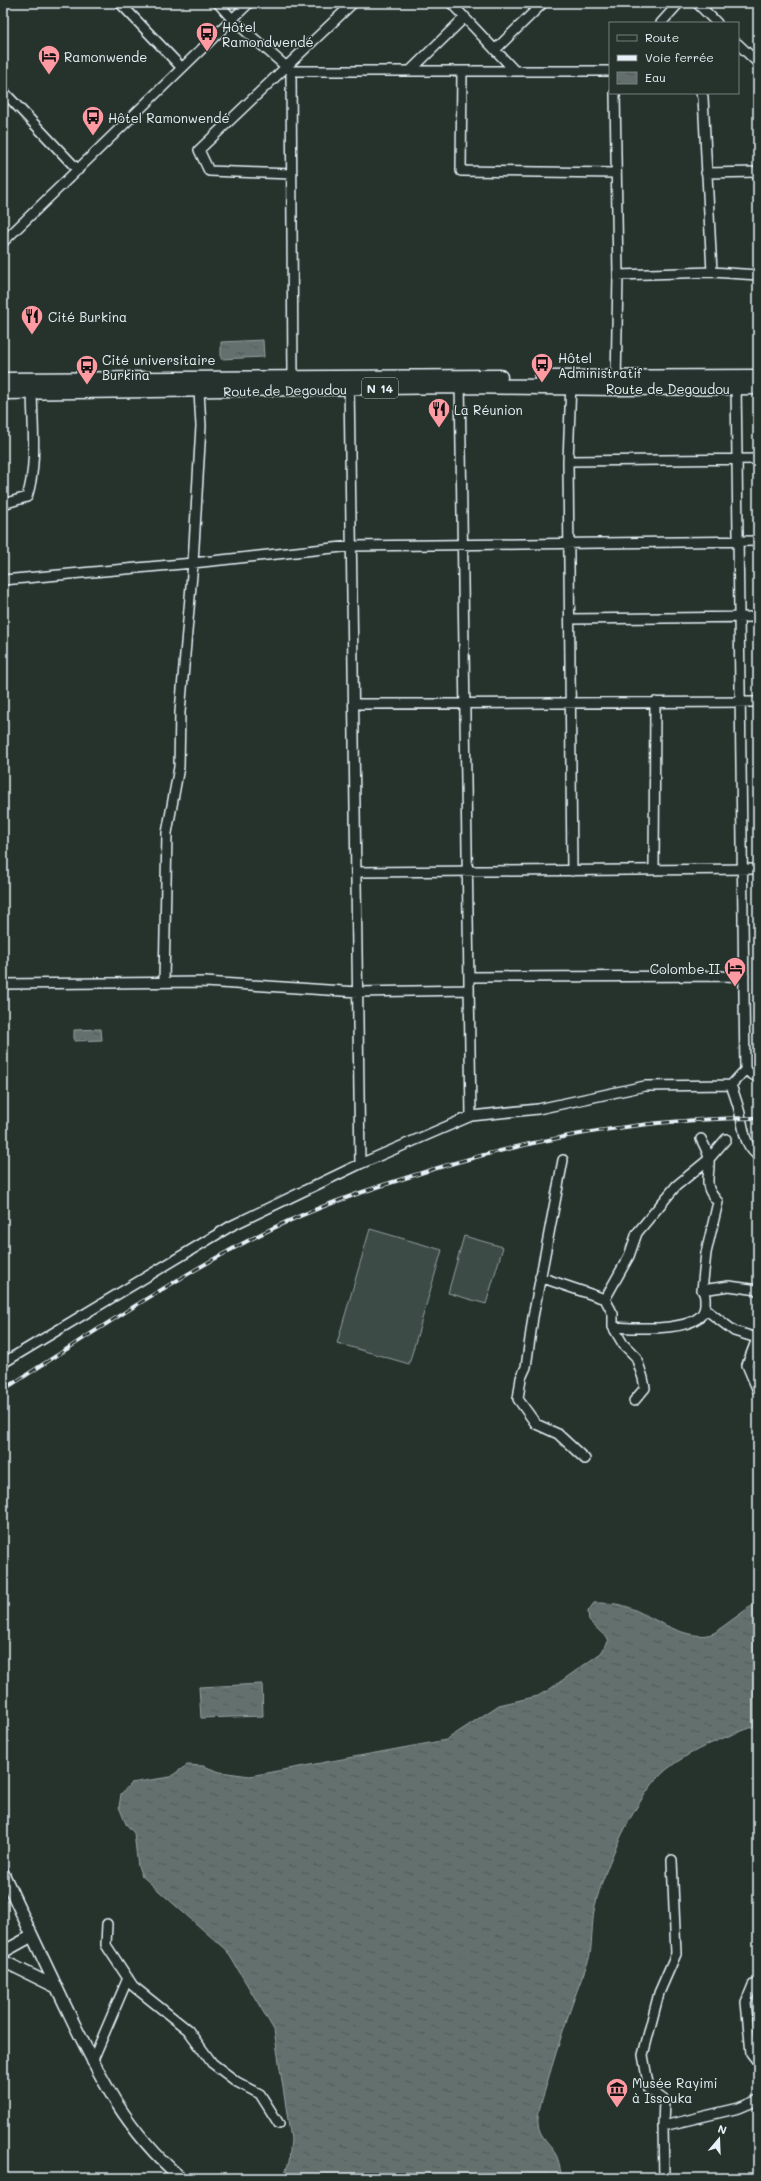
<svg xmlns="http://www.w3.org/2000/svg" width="761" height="2181" font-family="Mali,sans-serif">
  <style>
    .garden { fill: #3e4b47; stroke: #939ea0 }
    .water { fill: url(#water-ripples); stroke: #98a3a5 }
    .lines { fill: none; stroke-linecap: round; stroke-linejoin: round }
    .minor-casing { stroke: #e8f1f8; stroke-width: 12 }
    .tertiary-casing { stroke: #e8f1f8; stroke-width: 14 }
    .primary-casing { stroke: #e8f1f8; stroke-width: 17 }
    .minor { stroke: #26332d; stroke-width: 9 }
    .tertiary { stroke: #26332d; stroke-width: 11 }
    .primary { stroke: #26332d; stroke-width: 14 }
    .rail-casing { stroke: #e8f1f8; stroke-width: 4 }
    .rail { stroke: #26332d; stroke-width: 2.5; stroke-dasharray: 8; stroke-linecap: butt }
    .labels { text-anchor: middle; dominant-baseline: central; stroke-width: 3; stroke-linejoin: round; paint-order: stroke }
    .shield { fill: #26332d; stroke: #aeb8bb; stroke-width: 1 }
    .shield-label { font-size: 12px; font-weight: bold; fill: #e8f1f8 }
    .poi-label { font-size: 13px; fill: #e8f1f8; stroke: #26332d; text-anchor: start }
    .street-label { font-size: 13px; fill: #e8f1f8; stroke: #26332d }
  </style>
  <defs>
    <pattern id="water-ripples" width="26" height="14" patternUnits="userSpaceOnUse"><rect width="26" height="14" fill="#636f6d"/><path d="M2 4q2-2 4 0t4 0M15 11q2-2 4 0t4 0" fill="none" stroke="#535a5a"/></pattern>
  </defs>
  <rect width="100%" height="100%" fill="#26332d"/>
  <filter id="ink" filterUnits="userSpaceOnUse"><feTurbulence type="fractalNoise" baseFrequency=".025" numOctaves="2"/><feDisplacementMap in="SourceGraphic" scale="8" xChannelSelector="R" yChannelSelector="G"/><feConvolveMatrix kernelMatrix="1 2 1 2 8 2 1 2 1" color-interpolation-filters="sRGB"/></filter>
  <g filter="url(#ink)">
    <!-- garden -->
    <path class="garden" d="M370,1229L442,1250L409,1364L337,1343Z
      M464,1236L503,1247L486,1304L448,1293Z"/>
    <!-- water -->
    <path class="water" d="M263,340L264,357L221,359V342Z
      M101,1029L102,1040L74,1041V1030Z
      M758,1601V1725C726,1737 693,1748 666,1770C636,1795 604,1868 595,1906C591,1922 593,1949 588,1962C572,2002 559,2042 547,2083C544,2095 537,2111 538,2124C539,2139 552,2145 557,2157C560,2164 560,2171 562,2178H283L289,2162L291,2139L274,2030L227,1951L142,1876L138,1867L134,1833L126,1824L119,1807L121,1794L131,1783L170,1777L187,1765L203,1766L220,1772L250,1776L446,1740L499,1705L538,1696L550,1689L601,1653L609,1640L589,1621L588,1611L594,1603C606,1603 617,1603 628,1607C652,1616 689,1644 714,1633Z
      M262,1684L263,1716L201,1718L199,1687Z"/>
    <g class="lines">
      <!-- minor casing -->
      <g class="minor-casing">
        <path id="minor" d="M120,3L182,68
          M218,3L232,19L291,71L293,379
          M451,3L515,71
          M697,3L717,23
          M3,4L4,3
          M661,23L679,3
          M738,44L758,63
          M495,50L543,3
          M291,71H610
          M410,71L465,17
          M462,71L461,171L615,173
          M3,91L78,170
          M615,93L618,275L616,383
          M701,93L703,97L712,272
          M706,173L758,172
          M292,174L209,171L199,150L353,3
          M3,242L249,3
          M618,275L712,272L758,275
          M460,381L471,1116
          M349,382L360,1164
          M571,383L568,461L572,871
          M568,461L758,459
          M3,504L27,497C38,463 32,423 32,387
          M3,580L193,563L352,546L758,541
          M570,619L758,617
          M354,704L758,702
          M654,870L655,702
          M356,872L758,869
          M469,977L744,976
          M164,982L167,833L179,767L180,712L193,563L201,426L199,391
          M3,984L205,982L358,992L469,990
          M745,1070L758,1078
          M731,1085C735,1096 739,1107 741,1118C745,1134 744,1144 758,1156
          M563,1160L533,1317L526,1367L521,1378L518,1399L536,1424L558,1434L585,1459
          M540,1277L605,1299
          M702,1290L729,1286L758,1290
          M705,1309L734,1331L757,1338
          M613,1327C632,1328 705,1334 705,1305C705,1299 706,1295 702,1290L706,1253L718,1202C702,1185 710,1179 709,1160C709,1154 704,1145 701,1139
          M758,1336L747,1365L758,1391
          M3,1363L231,1226L360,1164L471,1116L538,1109L645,1086L731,1085L745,1070L736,382
          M634,1401L645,1388L643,1378L636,1357L623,1344L613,1327V1314L605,1299L629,1256L637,1233L676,1186L709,1159L726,1139
          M107,1924L106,1945L133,1986L188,2030L212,2063L237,2082L260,2094L279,2124
          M758,1984L753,1985L746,2002L751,2053L758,2062
          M92,2062L128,1978
          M663,2126L664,2100L649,2089L643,2055L659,1993L676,1954L672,1860
          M664,2178L663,2126L739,2108L758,2100"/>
      </g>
      <!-- tertiary casing -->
      <g class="tertiary-casing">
        <path id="tertiary" d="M3,1873C23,1917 44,1961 65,2005C98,2073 123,2128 181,2178
          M3,1952L32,1936
          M3,1961L56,1987"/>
      </g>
      <!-- primary casing -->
      <g class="primary-casing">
        <path id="primary" d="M542,378L758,377
          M3,380L500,377
          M3,392L460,386L616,388L758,387"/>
      </g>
      <!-- minor -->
      <use href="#minor" class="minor"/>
      <!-- tertiary -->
      <use href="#tertiary" class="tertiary"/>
      <!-- primary -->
      <use href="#primary" class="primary"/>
      <!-- rail casing -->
      <g class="rail-casing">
        <path id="rail" d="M3,1390C86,1337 168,1282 255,1237C300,1214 348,1196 396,1181C513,1142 634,1118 758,1118"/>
      </g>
      <!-- rail -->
      <use href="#rail" class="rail"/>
    </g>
  </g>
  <!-- icons -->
  <defs>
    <g id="bus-pin" transform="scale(1.15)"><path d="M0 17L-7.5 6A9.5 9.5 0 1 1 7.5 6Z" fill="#ff9aa2" stroke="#26332d"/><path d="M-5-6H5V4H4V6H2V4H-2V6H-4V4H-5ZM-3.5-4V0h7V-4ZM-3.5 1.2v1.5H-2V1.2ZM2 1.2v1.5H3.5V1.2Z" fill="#111"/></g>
    <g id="hotel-pin" transform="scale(1.15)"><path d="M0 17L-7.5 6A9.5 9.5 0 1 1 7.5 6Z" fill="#ff9aa2" stroke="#26332d"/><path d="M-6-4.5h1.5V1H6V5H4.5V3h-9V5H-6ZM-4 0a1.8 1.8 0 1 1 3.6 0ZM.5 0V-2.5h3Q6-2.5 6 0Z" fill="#111"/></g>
    <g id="restaurant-pin" transform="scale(1.15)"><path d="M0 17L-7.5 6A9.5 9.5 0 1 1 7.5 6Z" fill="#ff9aa2" stroke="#26332d"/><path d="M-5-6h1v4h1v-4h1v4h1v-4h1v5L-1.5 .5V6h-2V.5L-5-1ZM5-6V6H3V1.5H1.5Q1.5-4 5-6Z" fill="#111"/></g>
    <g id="museum-pin" transform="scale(1.15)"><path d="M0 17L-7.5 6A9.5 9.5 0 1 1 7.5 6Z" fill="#ff9aa2" stroke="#26332d"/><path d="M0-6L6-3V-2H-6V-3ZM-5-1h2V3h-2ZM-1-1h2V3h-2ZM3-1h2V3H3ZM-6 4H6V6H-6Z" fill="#111"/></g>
  </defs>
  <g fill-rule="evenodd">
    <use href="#bus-pin" x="207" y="33"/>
    <use href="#hotel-pin" x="49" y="56"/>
    <use href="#bus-pin" x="93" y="117"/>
    <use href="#restaurant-pin" x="32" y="316"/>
    <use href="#bus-pin" x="542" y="364"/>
    <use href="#bus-pin" x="87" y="366"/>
    <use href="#restaurant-pin" x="439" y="409"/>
    <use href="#hotel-pin" x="735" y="968"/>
    <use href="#museum-pin" x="617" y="2089"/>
  </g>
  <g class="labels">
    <!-- shield labels -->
    <rect class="shield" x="362" y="378" width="36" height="20" rx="3"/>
    <g class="shield-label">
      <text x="380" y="388">N 14</text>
    </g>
    <!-- poi labels -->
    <g class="poi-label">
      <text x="222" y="26">Hôtel<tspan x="222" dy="15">Ramondwendé</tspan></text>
      <text x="64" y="56">Ramonwende</text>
      <text x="108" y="117">Hôtel Ramonwendé</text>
      <text x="48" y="316">Cité Burkina</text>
      <text x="558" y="357">Hôtel<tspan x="558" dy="15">Administratif</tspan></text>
      <text x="102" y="359">Cité universitaire<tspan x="102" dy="15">Burkina</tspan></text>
      <text x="454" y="409">La Réunion</text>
      <text x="720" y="968" text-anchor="end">Colombe II</text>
      <text x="632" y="2082">Musée Rayimi<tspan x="632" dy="15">à Issouka</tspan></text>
    </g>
    <!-- street labels -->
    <g class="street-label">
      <text x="668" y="388">Route de Degoudou</text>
      <text transform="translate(285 390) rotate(-1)">Route de Degoudou</text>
    </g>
  </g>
  <!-- margin -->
  <rect width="761" height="2181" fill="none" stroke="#26332d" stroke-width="16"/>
  <rect x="8" y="8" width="745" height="2165" fill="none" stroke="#e8f1f8" stroke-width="1.5" filter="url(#ink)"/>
  <!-- legend -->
  <rect x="609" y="22" width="130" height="72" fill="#26332d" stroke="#747f7e"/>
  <rect x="617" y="35" width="20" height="6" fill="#26332d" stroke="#747f7e"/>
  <text x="645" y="42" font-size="12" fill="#e8f1f8">Route</text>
  <rect x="617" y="55" width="20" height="6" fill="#e8f1f8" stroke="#747f7e"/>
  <text x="645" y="62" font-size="12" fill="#e8f1f8">Voie ferrée</text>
  <rect x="617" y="72" width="20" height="12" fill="url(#water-ripples)" stroke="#747f7e"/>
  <text x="645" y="82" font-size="12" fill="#e8f1f8">Eau</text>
  <!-- north arrow -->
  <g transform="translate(719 2139) rotate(19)" stroke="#26332d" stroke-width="3" paint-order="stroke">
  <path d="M0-3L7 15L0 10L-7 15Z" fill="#e8f1f8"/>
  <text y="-6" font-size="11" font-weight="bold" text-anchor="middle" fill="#e8f1f8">N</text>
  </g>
</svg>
